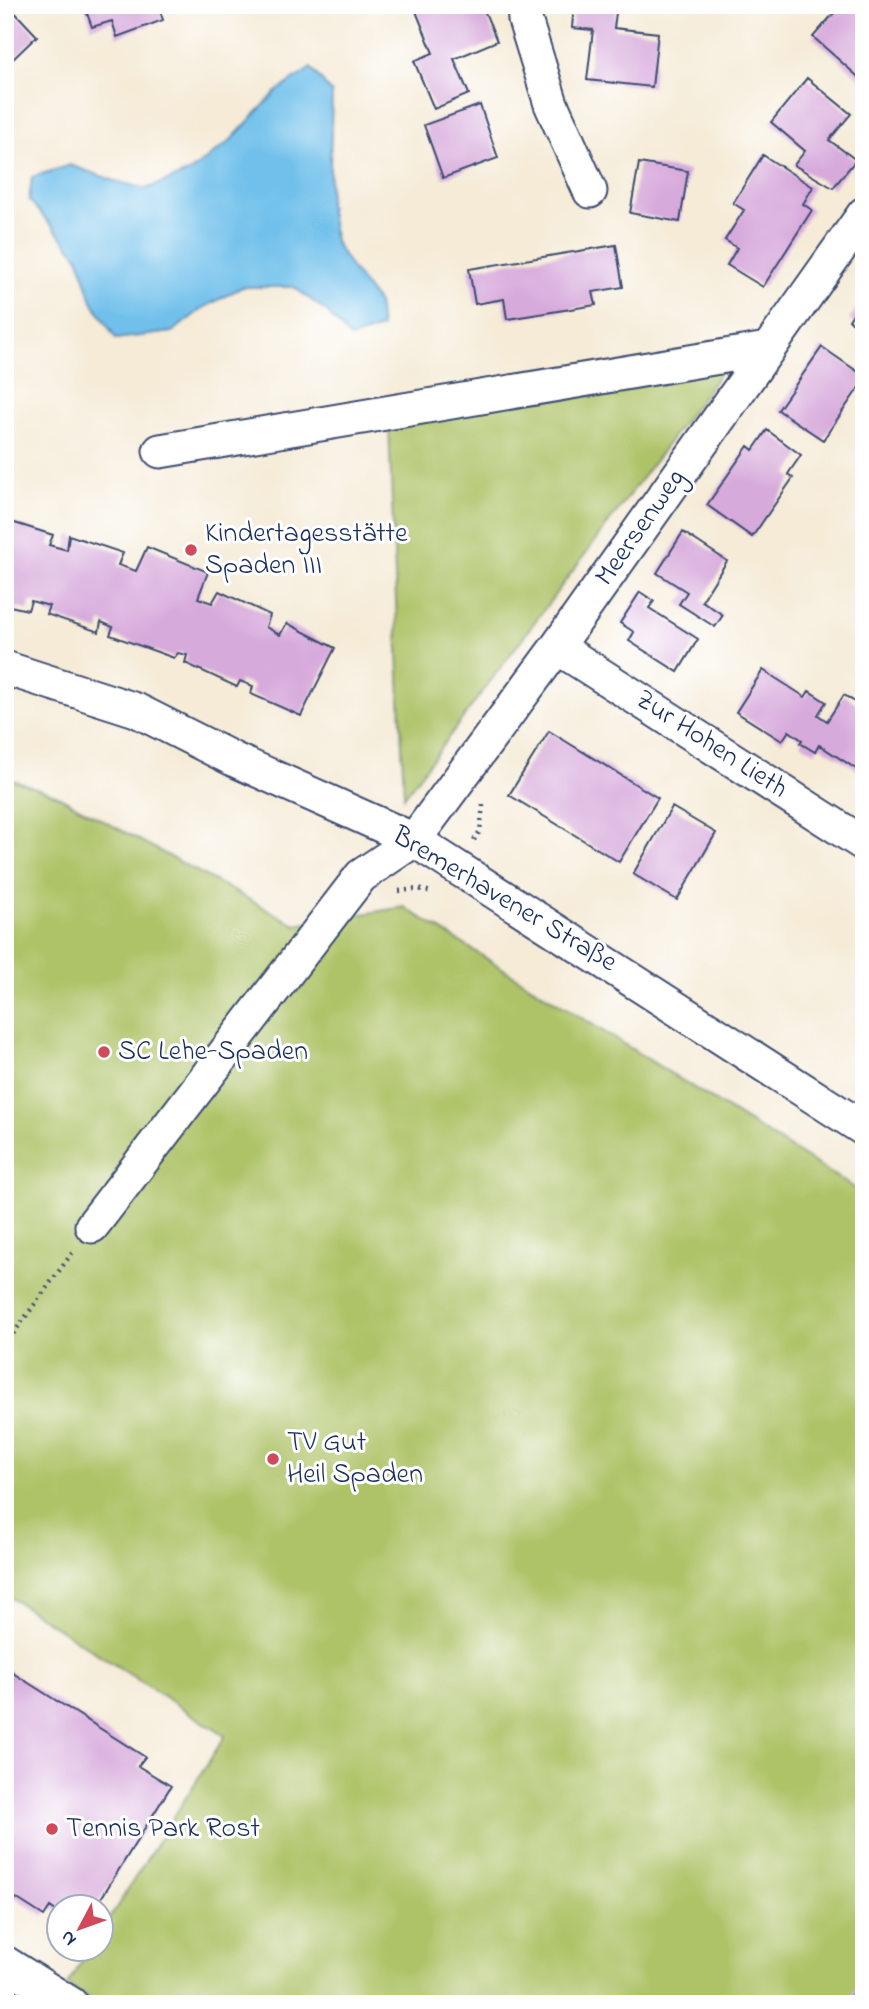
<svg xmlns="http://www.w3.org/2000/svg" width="869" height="2009" font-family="'Indie Flower',sans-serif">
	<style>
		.green { fill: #aec367; stroke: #647962; stroke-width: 2 }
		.water { fill: #70c0eb; stroke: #4678a4; stroke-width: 2 }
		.building { fill: #d7aadc }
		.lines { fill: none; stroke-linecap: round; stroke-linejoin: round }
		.minor-casing { stroke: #3c4b70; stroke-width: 37 }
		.path { stroke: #3c4b70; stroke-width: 4.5; stroke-dasharray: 2 5; stroke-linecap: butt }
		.minor { stroke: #fff; stroke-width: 33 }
		.poi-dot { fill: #d1495b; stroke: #fff; stroke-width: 2.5 }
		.labels { text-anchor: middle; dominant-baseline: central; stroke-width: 6; stroke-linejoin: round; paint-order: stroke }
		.street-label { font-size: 28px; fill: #1b2f5e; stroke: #fff }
		.poi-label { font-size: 28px; fill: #1b2f5e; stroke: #fff; text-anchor: start }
	</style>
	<rect width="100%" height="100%" fill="#fff"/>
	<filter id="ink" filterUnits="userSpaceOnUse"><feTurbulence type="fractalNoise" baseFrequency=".0143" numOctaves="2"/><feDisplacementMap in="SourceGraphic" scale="14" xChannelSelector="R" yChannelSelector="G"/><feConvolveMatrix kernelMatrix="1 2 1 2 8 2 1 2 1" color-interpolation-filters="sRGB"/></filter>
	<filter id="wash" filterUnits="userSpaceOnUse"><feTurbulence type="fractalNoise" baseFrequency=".00686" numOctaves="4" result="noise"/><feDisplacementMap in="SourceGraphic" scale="28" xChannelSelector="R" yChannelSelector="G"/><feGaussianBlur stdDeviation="1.57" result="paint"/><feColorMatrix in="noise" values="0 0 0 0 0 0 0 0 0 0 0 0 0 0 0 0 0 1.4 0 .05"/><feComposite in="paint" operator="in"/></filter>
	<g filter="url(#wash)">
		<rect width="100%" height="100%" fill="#f5ebd7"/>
		<path class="green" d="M733 356 404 797 389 429Z
			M5 777 56 795 296 925 404 907 864 1194V2004H95L67 1985 89 1950H102V1930L225 1736 5 1594Z"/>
		<path class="water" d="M311 68 332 93 329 205 335 242 352 269 378 303 381 328 350 338 327 312 294 287H242L203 308 172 332 116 339 92 301 78 256 29 200 32 177 70 165 115 181 146 189 188 173 230 141 276 92Z"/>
		<g id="blocks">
			<path class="building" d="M5 5H8L37 36 5 67Z
				M84 5H158L163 20 117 37 112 21 92 27Z
				M425 5H482L497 41 454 59 469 94 434 109 414 61 433 53 415 9Z
				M574 5H617L614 28 658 33 652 87 587 80 593 30 572 28Z
				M841 5H864V82L813 37Z
				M807 78 851 114 829 140 856 160 833 188 794 165 805 151 771 122Z
				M480 105 498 158 443 178 424 125Z
				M763 155 813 187 803 204 812 210 763 287 727 265 737 248 725 240 744 210 733 203Z
				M639 163 688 171 680 222 630 213Z
				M616 245 623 287 593 292 596 305 507 319 504 299 475 304 469 269Z
				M864 297V330L849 320Z
				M822 347 864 376V380L823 440 778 410Z
				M767 430 801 455 788 474 793 478 752 537 707 505 748 446 753 450Z
				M5 520 53 535 49 545 67 550 69 535 123 553 118 565 136 571 147 547 208 572 198 598 212 603 219 591 270 615 266 627 280 635 287 623 335 648 301 716 251 694 253 686 240 681 237 687 185 663 187 655 178 653 174 658 110 635 113 627 101 622 99 632 46 614 49 606 31 601 28 610 5 605Z
				M683 532 727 561 702 601 723 615 715 627 679 604 687 592 657 573Z
				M640 592 654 601 649 608 698 639 678 672 629 641 634 632 620 623Z
				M763 670 805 697 809 691 826 702 818 715 827 721 844 695 864 708V774L819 745 815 752 800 743 802 740 789 731 782 741 736 712Z
				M549 731 658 798 619 862 509 795Z
				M672 807 716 833 677 900 633 874Z
				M5 1668 145 1757 138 1766 171 1786 95 1908H60V1914L50 1907 44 1916 5 1891Z
				M864 1979V2004H845Z"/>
		</g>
	</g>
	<g filter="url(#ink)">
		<use href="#blocks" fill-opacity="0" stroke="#3c4b70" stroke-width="2"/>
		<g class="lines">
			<defs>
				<path id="minor" d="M524 5 525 20 551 104 590 191
					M160 451 767 349
					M557 647 864 844
					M5 668 136 710 235 760 414 840 864 1129
					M92 1226 361 876 414 840 557 647 864 214
					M5 1963 71 2004"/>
			</defs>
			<use href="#minor" class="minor-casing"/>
			<path class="path" d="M474 840 480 831 483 805
				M399 891 418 889 432 892
				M5 1345 75 1249"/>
			<use href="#minor" class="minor"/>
		</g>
	</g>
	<g class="poi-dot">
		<circle cx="191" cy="550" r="7"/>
		<circle cx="104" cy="1052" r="7"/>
		<circle cx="273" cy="1459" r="7"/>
		<circle cx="52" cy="1829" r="7"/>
	</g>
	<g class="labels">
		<g class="street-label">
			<text transform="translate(641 528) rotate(-55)">Meersenweg</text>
			<text transform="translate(711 745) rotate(33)">Zur Hohen Lieth</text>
			<text transform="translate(504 900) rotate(31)">Bremerhavener Straße</text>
		</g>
		<g class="poi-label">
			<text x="205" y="534">Kindertagesstätte<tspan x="205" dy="32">Spaden III</tspan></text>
			<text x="118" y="1052">SC Lehe-Spaden</text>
			<text x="287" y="1443">TV Gut<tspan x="287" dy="32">Heil Spaden</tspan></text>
			<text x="66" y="1829">Tennis Park Rost</text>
		</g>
	</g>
	<rect width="869" height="2009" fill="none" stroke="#fff" stroke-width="28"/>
	<g transform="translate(80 1928) rotate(229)"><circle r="33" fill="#ffffff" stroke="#a4acbf" stroke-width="2"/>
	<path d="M0-5L12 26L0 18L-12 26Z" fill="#d1495b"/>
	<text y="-10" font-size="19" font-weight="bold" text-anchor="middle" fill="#1b2f5e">N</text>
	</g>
</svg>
